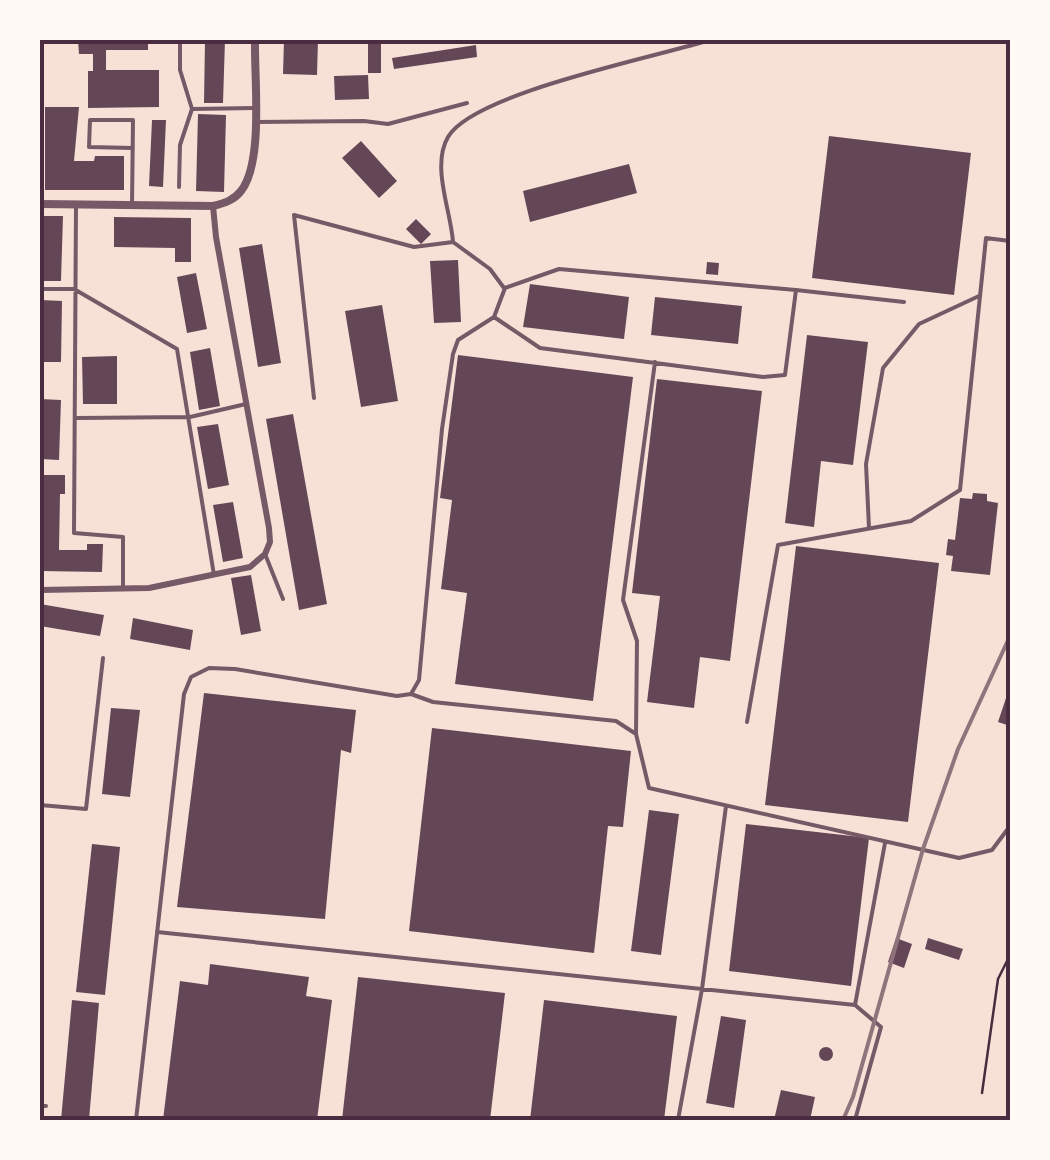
<svg xmlns="http://www.w3.org/2000/svg" width="1050" height="1160" font-family="'PT Serif',serif">
	<style>
		.building { fill: #644757 }
		.lines { fill: none; stroke-linecap: round; stroke-linejoin: round }
		.path { stroke: #4a2c40; stroke-width: 2.5 }
		.service { stroke: #755966; stroke-width: 4 }
		.minor { stroke: #755966; stroke-width: 6 }
		.tertiary { stroke: #755966; stroke-width: 8 }
		.rail { stroke: #8f747c; stroke-width: 4 }
		.neatline { fill: none; stroke: #4a2c40; stroke-width: 4 }
	</style>
	<rect width="100%" height="100%" fill="#f7e1d7"/>
	<path class="building" d="M78 40H148V50H106V70H159V107L88 108V71H93V54H79Z
		M205 40H225L223 103H204Z
		M284 40H318L317 75 283 74Z
		M368 40H381V73H368Z
		M476 45 477 57 394 69 392 58Z
		M368 75 369 99 335 100 334 76Z
		M45 107H79L74 161H94L95 156H124V190H45Z
		M198 114 226 115 224 192 196 191Z
		M152 120H166L163 187 149 186Z
		M829 136 971 153 954 295 812 278Z
		M361 141 397 181 379 198 342 158Z
		M629 164 637 193 530 222 523 191Z
		M40 216H63L61 281H40Z
		M114 217 191 218V262H175V248L114 247Z
		M416 219 431 234 421 244 406 229Z
		M262 244 281 363 258 367 239 248Z
		M458 260 461 322 434 323 430 261Z
		M707 262 719 263 718 275 706 274Z
		M196 273 207 329 187 333 177 277Z
		M530 284 629 297 624 339 523 327Z
		M655 297 742 306 738 344 651 335Z
		M41 300 62 301 61 362H40Z
		M382 305 398 401 361 407 345 311Z
		M807 335 868 342 853 465 821 461 814 527 785 523Z
		M210 348 220 406 199 410 190 352Z
		M458 355 633 377 593 701 455 684 467 593 441 589 452 500 440 498Z
		M117 356V404H83L82 357Z
		M657 379 762 391 730 661 700 657 694 708 647 702 660 596 632 593Z
		M40 399 61 400 59 460 40 459Z
		M293 414 327 604 299 610 266 419Z
		M218 424 229 485 208 489 197 427Z
		M40 475H65V494H60L59 550H87V544H103L102 572 40 571Z
		M973 493 987 494V501L998 503 990 575 951 571 953 556 946 555 948 539 955 540 960 498 972 499Z
		M233 502 243 558 223 562 213 505Z
		M796 546 939 563 908 822 765 805Z
		M251 575 261 631 241 635 231 578Z
		M40 604 104 615 100 636 40 626Z
		M133 618 193 630 190 650 130 639Z
		M1009 689H1010V726L998 722Z
		M204 693 356 710 351 753 341 750 325 919 177 907Z
		M111 708 140 710 130 797 102 794Z
		M432 728 631 751 623 827 608 826 594 953 409 931Z
		M649 810 679 814 661 955 631 951Z
		M746 824 869 838 851 986 729 971Z
		M92 844 120 847 105 995 76 992Z
		M896 938 912 944 904 968 888 962Z
		M928 938 963 949 959 960 925 949Z
		M210 964 309 977 306 996 332 1000 317 1120H163L180 981 208 985Z
		M358 977 505 993 490 1120H342Z
		M72 1000 99 1003 89 1120H61Z
		M544 1000 677 1016 664 1120H530Z
		M721 1016 746 1020 734 1108 706 1103Z
		M819 1054a7 7 0 1 1 14 0a7 7 0 1 1-14 0Z
		M781 1090 815 1097 810 1120H774Z"/>
	<g class="lines">
		<path class="path" d="M982 1093 998 979 1010 955"/>
		<path class="service" d="M555 40H596
			M192 109 254 108
			M255 122 364 121 388 124 467 103
			M179 187 180 145 192 109 180 70V40
			M132 205 133 120H90L89 147 133 148
			M76 206 74 533 123 537V586
			M559 269 796 290 785 375 763 377 540 348 494 317 505 288Z
			M504 288 490 269 453 242C451 211 431 166 448 137 473 93 656 57 710 40
			M40 289H74L177 349 214 575
			M796 290 904 302
			M314 398 294 215 414 247 453 242
			M77 418 190 417 246 404
			M869 528 866 464 883 368 919 324 979 296
			M265 554 283 599
			M411 694 433 702 616 721 636 734 649 788 959 858 992 850 1010 826
			M747 722 778 545 911 521 960 490 986 238 1010 241
			M636 733 637 641 623 600 655 362
			M40 805 86 809 103 658
			M157 932 855 1005
			M40 1106H46
			M136 1120 184 694 191 677 209 668 235 669 397 696 411 694 419 680 442 429 453 354 458 340 494 317
			M678 1120 702 989 726 806
			M855 1120 881 1027 855 1005 885 843"/>
		<path class="minor" d="M40 590 149 588 250 567 265 554 270 542 269 528 216 237 213 206"/>
		<path class="tertiary" d="M40 204 213 206C225 203 234 200 241 191 264 162 254 77 255 40"/>
		<path class="rail" d="M843 1120 853 1097 923 849 958 749 1010 636"/>
	</g>
	<rect width="1050" height="1160" fill="none" stroke="#fffaf5" stroke-width="85"/>
	<rect x="42" y="42" width="966" height="1076" class="neatline"/>
</svg>
